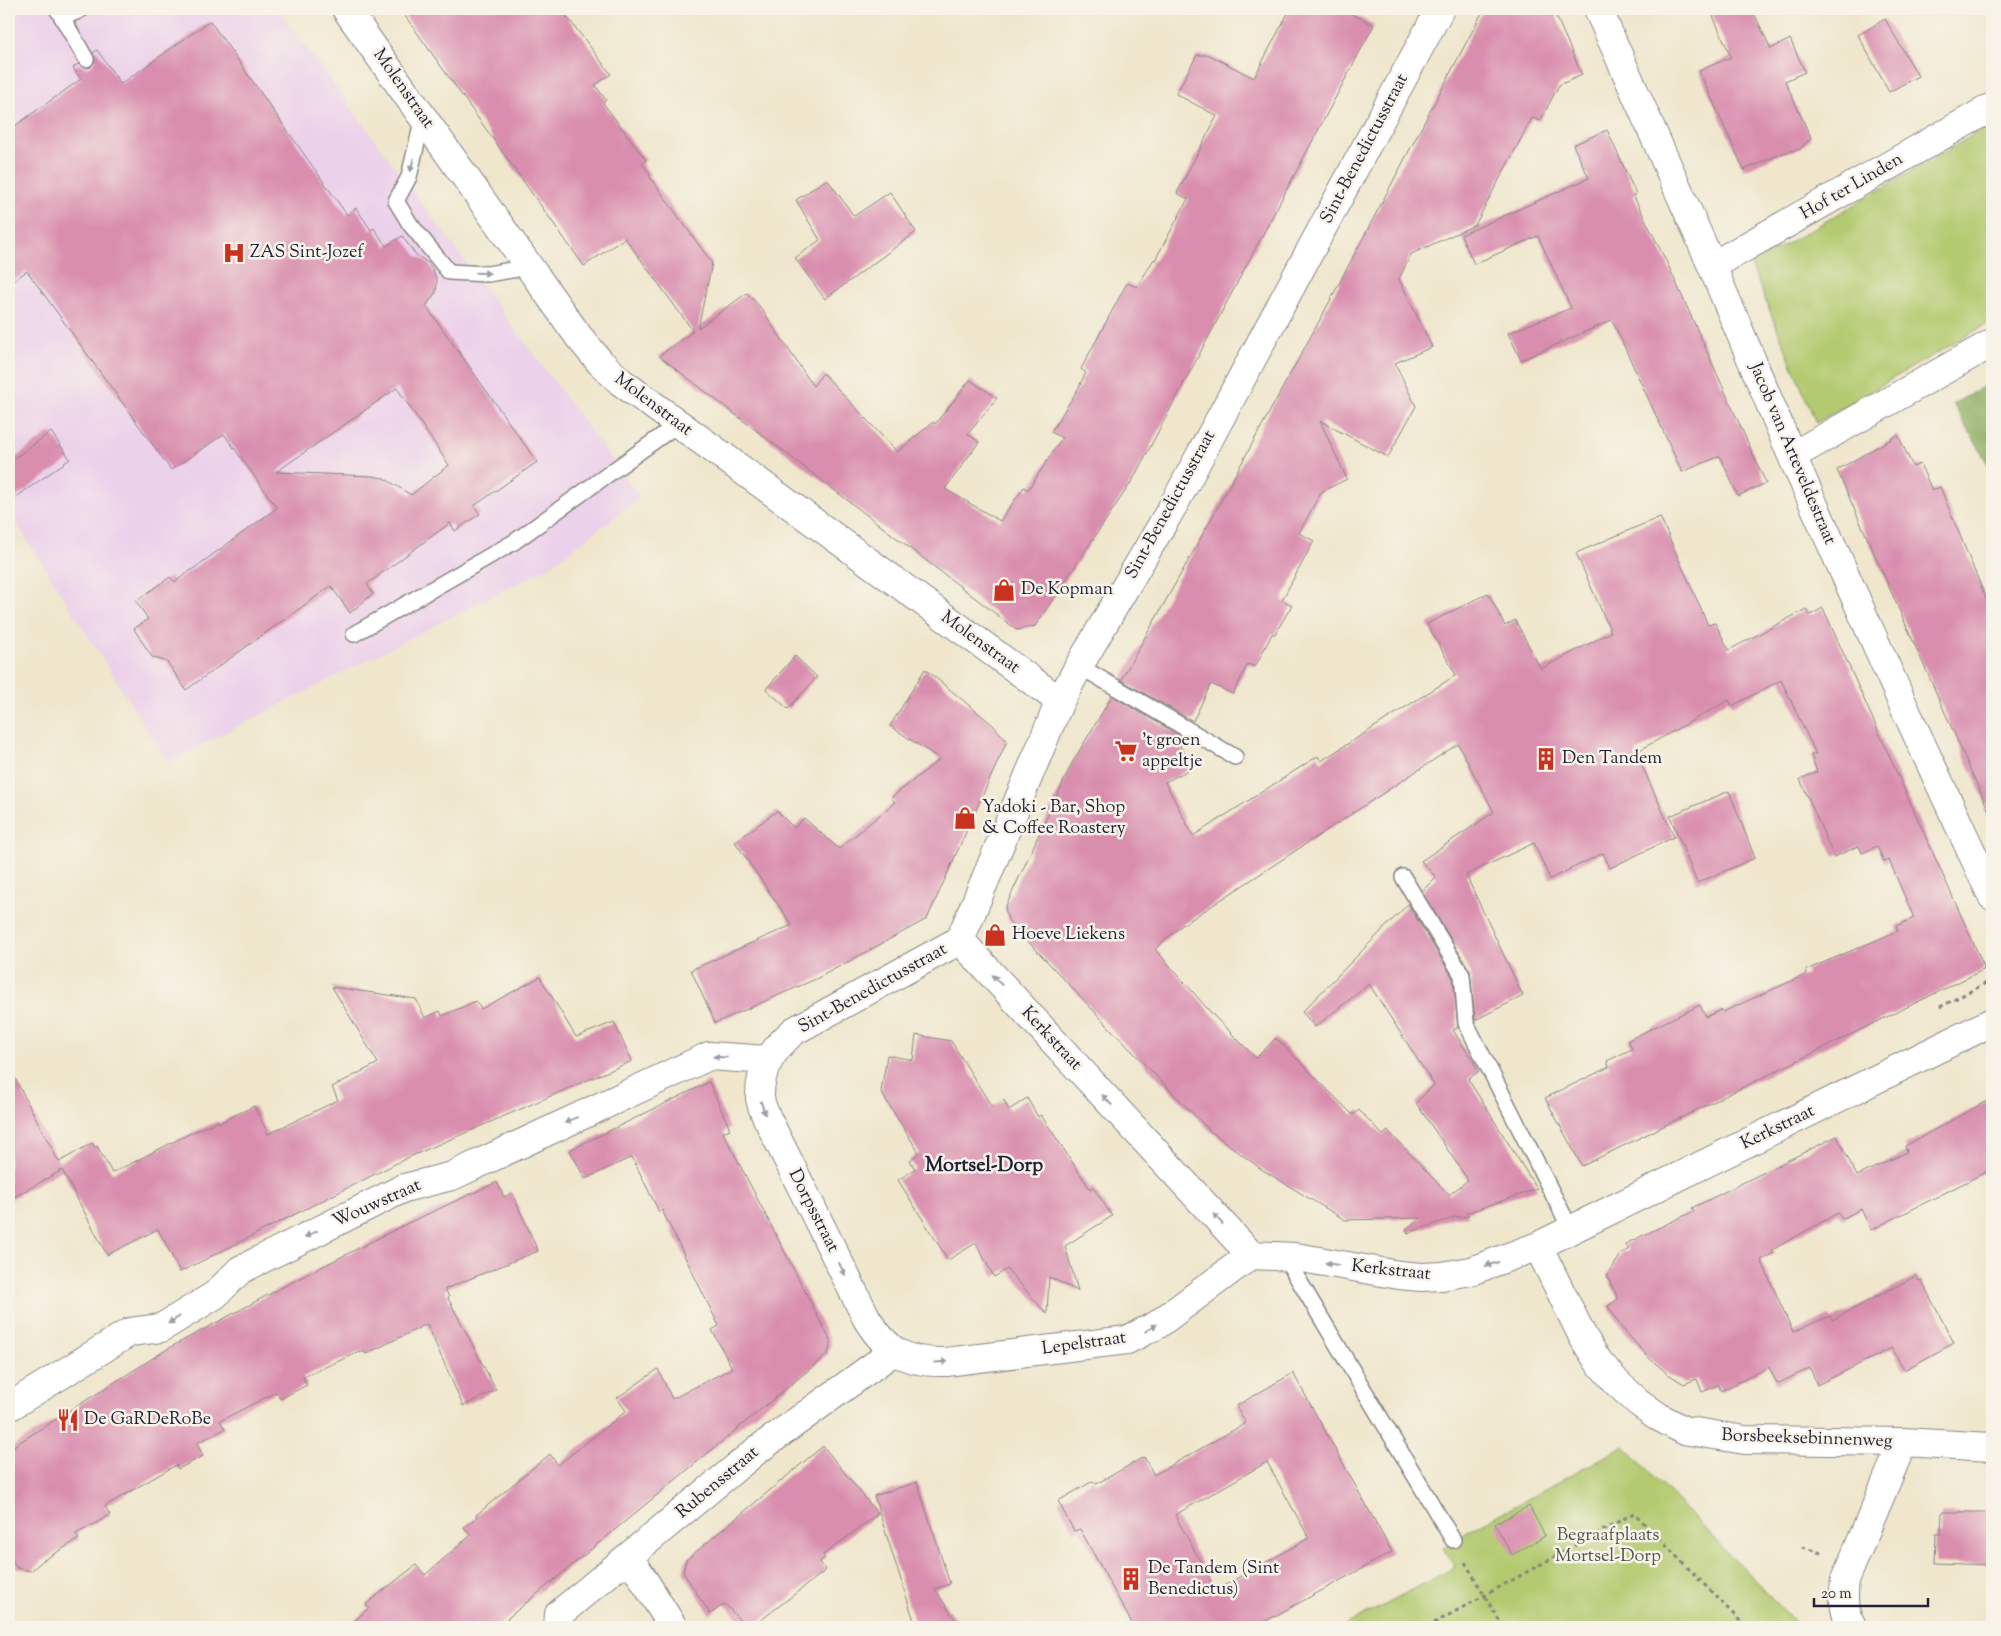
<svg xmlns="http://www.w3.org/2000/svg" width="2001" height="1636" font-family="'Sorts Mill Goudy',serif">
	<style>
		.built { fill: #ecd1ea }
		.green { fill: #b3ca6f; stroke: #6a7655 }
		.forest { fill: #8eae62; stroke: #58684e }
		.building { fill: #d98eae; fill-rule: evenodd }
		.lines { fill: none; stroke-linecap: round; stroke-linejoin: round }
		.lane-casing { stroke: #888484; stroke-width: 18 }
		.street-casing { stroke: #888484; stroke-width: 30 }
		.path { stroke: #888484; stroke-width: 3; stroke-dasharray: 4 4; stroke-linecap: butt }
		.lane { stroke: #fff; stroke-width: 15 }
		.street { stroke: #fff; stroke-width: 28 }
		.oneway { fill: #9c9ca7 }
		.labels { text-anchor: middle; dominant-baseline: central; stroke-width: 5; stroke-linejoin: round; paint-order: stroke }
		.street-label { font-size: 18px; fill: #22223b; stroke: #f7f3e8 }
		.poi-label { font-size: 18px; fill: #22223b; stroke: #f7f3e8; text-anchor: start }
		.park-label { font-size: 18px; fill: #4e544b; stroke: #f7f3e8 }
		.quarter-label { font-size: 20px; font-weight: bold; fill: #22223b; stroke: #f7f3e8 }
	</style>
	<rect width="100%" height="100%" fill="#f7f3e8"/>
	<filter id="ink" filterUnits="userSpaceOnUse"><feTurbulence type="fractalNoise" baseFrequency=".02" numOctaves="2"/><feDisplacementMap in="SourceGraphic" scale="10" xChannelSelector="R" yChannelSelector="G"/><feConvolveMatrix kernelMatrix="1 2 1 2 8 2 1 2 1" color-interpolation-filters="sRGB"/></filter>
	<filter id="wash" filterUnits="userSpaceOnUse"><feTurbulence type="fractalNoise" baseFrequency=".0096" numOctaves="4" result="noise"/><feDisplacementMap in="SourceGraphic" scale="20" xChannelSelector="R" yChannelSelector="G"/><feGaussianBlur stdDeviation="1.12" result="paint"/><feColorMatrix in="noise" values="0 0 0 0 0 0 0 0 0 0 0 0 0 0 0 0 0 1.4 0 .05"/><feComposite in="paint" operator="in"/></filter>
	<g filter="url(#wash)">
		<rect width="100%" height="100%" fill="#efe6cc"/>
		<path class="built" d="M9 9H278L640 498 549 567 168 762 9 512Z"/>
		<path class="green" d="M1992 124V321L1816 423 1751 265Z
			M1624 1446 1800 1627H1343L1455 1567 1443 1548 1453 1540Z"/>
		<path class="forest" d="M1992 382V471L1953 404Z"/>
		<g id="blocks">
			<path class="building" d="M400 9H561L611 74 595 85 606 100 603 103 646 160 642 163 650 174 649 176 712 263 698 328 747 293 761 308 813 386 823 373 897 452 933 422 935 424 970 380 997 398 968 434 979 442 945 489 1000 521 1024 487 1028 490 1062 438 1051 432 1081 384H1080L1086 373 1081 369 1127 283 1137 287 1154 259 1155 260 1188 199 1177 193 1217 116 1176 94 1197 55H1209L1254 78 1290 9H1342L1374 25 1132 481 1035 626 1017 630 659 356 693 331 625 238 584 266Z
				M1484 9H1553L1582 75 1559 85 1540 121 1532 118 1475 225 1411 254 1399 279 1432 347 1395 363 1416 406 1388 457 1320 421 1347 479 1321 492 1299 533 1314 541 1282 600 1292 605 1275 634H1272L1255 667 1248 664 1233 694 1211 684 1193 721 1121 680 1192 554 1323 314Z
				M1710 9H1752L1771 49 1790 39 1805 72 1785 81 1811 138 1800 149 1783 153 1744 170 1699 71 1731 57Z
				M1885 19 1918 76 1889 92 1858 35Z
				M210 21 347 215 356 208 371 230 374 228 386 246 402 236 416 255 427 262 432 268 437 280 436 292 426 306 537 462 474 506 480 514 455 531 450 523 367 584 373 594 350 613 331 586 186 690 167 662 152 657 134 629 148 619 136 601 170 577 175 582 277 508 224 434 171 470 27 271 9 284V130L81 79 73 68 78 64 86 68 91 67 95 60 93 53 97 50 121 84ZM397 388 449 465 411 495 384 478 372 476 276 472Z
				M1607 130 1636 194 1633 195 1669 267 1766 483 1738 496 1720 456 1682 472 1612 320 1521 360 1508 333 1571 308 1538 236 1474 264 1461 235 1589 178 1573 145Z
				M827 179 854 216 890 192 916 232 825 299 795 258 820 240 796 200Z
				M51 432 70 459 9 502V462Z
				M1898 435 1913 467 1920 464 1932 490 1940 487 1992 613 1991 816 1837 470Z
				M1660 517 1708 625 1715 623 1729 650 1806 609 1810 615 1823 608 1985 969 1582 1166 1545 1098 1609 1067 1607 1061 1632 1049 1628 1040 1700 1005 1706 1017 1721 1010 1723 1012 1807 974 1806 970 1898 931 1896 926 1914 918 1889 860 1884 862 1877 846 1862 853 1859 846 1834 857 1800 779 1817 772 1811 755 1816 754 1781 680 1732 706 1729 700 1636 752 1674 837 1610 868 1603 853 1550 879 1534 843 1466 875 1523 996 1475 1020 1470 971 1422 891 1436 877 1421 861 1494 812 1458 744 1181 926 1155 949 1214 1016 1256 1058 1276 1038 1353 1115 1359 1110 1383 1135 1388 1131 1449 1195 1468 1180 1416 1103 1434 1085 1369 984 1315 1027 1302 1012 1408 904 1453 978 1458 1028 1453 1030 1479 1071 1468 1079 1537 1189 1466 1213 1469 1216 1455 1217 1408 1233 1406 1229 1421 1218 1345 1220 1261 1169 1209 1130 1125 1044 1008 920 1005 908 1071 765 1112 696 1184 738 1180 746 1193 768 1165 782 1193 836 1318 756 1321 761 1456 675 1427 624 1488 593 1505 626 1515 620 1541 669 1611 632 1576 553Z
				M795 656 817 677 788 709 766 689Z
				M925 669 993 725 1007 741 927 919 818 978 715 1023 691 970 792 925 735 842 777 811 794 828 804 818 839 849 895 802 891 798 940 759 890 726Z
				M1729 791 1755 858 1697 883 1670 816Z
				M540 977 576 1037 614 1022 632 1061 407 1158 180 1272 158 1229 107 1255 62 1170 9 1200V1067L59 1162 92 1143 95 1147 97 1146 112 1173 189 1134 218 1121 219 1123 254 1106 268 1134 338 1100 332 1087 378 1063 332 987 416 999 425 1018 440 1011 442 1016 476 1001 481 1009Z
				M916 1035 951 1041 992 1107 1004 1100 1009 1110 1027 1098 1038 1117 1041 1115 1090 1189 1093 1187 1112 1216 1065 1246 1078 1291 1049 1277 1047 1314 1007 1269 994 1277 976 1243 948 1260 898 1180 915 1169 910 1160 919 1153 881 1092 887 1055 913 1060Z
				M709 1082 730 1129 723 1132 831 1342 828 1354 497 1627H347L369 1608 366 1604 416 1565 425 1575 471 1535 464 1527 477 1517 476 1515 550 1454 558 1465 626 1411 617 1398 658 1369 672 1399 732 1368 712 1330 719 1326 662 1210 659 1212 632 1157 585 1179 570 1150Z
				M1992 1098V1169L1871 1230 1861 1209 1842 1219 1838 1213 1772 1250 1774 1253 1761 1260 1793 1332 1830 1316 1832 1320 1916 1276 1919 1281 1921 1280 1954 1343 1904 1370 1892 1348 1817 1385 1810 1368 1777 1384 1769 1367 1721 1391 1718 1385 1702 1392 1697 1379 1684 1384 1668 1374 1649 1358 1621 1327 1608 1306 1618 1299 1607 1276 1622 1253 1629 1249 1625 1244 1694 1211 1692 1208 1837 1136 1857 1176 1907 1152 1905 1146Z
				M497 1182 504 1197 512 1193 538 1251 445 1289 449 1297 448 1298 496 1390 463 1406 427 1324 366 1354 364 1351 360 1353 359 1352 303 1377 307 1385 280 1399 276 1392 220 1421 225 1429 197 1443 203 1456 178 1469 176 1465 105 1506 110 1515 76 1534 79 1539 42 1561 31 1571 17 1568 9 1555V1449L169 1348 294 1281 408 1223Z
				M1293 1373 1392 1552 1255 1627H1134L1080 1529 1074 1531 1058 1501 1093 1481 1096 1484 1144 1457 1154 1475 1246 1423 1236 1406ZM1267 1462 1309 1538 1216 1590 1175 1515Z
				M823 1446 878 1514 823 1555 825 1558 820 1562 826 1570 752 1627H746L725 1604 710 1614 683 1572 686 1560Z
				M917 1482 950 1584 935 1589 960 1627H916L874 1496Z
				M1529 1506 1545 1536 1512 1555 1495 1524Z
				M1942 1512H1992V1565L1935 1563 1936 1534H1941Z"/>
		</g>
	</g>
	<g filter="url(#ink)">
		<use href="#blocks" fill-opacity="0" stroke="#888484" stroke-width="1"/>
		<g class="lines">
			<defs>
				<path id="lane" d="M57 9 59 12 74 13 82 9
					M59 12 86 59
					M423 117 409 177 396 201 410 224 449 272 488 274 529 267
					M354 634 514 542 678 424
					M1079 666 1235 757
					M1403 877 1462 975 1466 1023 1571 1230
					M1285 1257 1453 1540"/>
				<path id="street" d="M346 9 579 337 600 362 621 382 1060 701
					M1598 9 1712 266 1792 456 1906 711 1992 896
					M1712 266 1992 107
					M1792 456 1992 343
					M960 940 1251 1255 1296 1257 1399 1275 1421 1277 1442 1276 1471 1271 1538 1246 1992 1022
					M1538 1246 1583 1337 1598 1361 1617 1383 1638 1402 1659 1417 1683 1430 1745 1440 1903 1442 1992 1447
					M1251 1255 1157 1325 1127 1340 946 1362C906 1363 888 1353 867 1319L768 1120C765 1114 761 1105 760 1098 759 1069 773 1049 794 1031L960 940 1060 701 1079 666 1173 506 1440 9
					M9 1407 130 1332 161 1328 215 1295 240 1270 404 1188 452 1176 709 1056 768 1060
					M629 1556 673 1627
					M558 1627 559 1614 756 1451 894 1351
					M1852 1627C1843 1612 1843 1597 1845 1580L1903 1442"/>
			</defs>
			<use href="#lane" class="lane-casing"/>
			<use href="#street" class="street-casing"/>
			<path class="path" d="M1940 1007 1992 980
				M1802 1547 1821 1553
				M1465 1562 1503 1627
				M1427 1627 1634 1513 1746 1627"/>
			<use href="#lane" class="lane"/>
			<use href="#street" class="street"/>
		</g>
		<defs><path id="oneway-solid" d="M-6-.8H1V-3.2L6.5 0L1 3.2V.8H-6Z" transform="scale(1.25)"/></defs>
		<g class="oneway">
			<use href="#oneway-solid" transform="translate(412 165) rotate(103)"/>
			<use href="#oneway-solid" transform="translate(483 273) rotate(1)"/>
			<use href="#oneway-solid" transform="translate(997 980) rotate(-133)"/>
			<use href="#oneway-solid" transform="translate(720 1057) rotate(-176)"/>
			<use href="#oneway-solid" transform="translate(1107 1100) rotate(-133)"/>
			<use href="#oneway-solid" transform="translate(763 1108) rotate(71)"/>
			<use href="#oneway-solid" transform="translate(571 1120) rotate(155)"/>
			<use href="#oneway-solid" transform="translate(1218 1219) rotate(-133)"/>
			<use href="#oneway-solid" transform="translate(311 1234) rotate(153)"/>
			<use href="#oneway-solid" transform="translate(1332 1264) rotate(-170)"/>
			<use href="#oneway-solid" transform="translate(1492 1264) rotate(162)"/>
			<use href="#oneway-solid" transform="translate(842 1269) rotate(63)"/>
			<use href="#oneway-solid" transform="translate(174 1320) rotate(148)"/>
			<use href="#oneway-solid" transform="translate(1151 1328) rotate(-31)"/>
			<use href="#oneway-solid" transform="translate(941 1362) rotate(-3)"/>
		</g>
	</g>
	<defs>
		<symbol id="hospital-bare" viewBox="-9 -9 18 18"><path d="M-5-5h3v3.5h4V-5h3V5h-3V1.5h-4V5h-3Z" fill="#c8321e" stroke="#f7f3e8" stroke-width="2.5" paint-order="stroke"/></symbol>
		<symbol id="shop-bare" viewBox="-9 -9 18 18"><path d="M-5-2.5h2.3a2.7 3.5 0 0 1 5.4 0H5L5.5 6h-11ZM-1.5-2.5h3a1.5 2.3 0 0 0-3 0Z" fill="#c8321e" stroke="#f7f3e8" stroke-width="2.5" paint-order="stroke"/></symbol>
		<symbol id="supermarket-bare" viewBox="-9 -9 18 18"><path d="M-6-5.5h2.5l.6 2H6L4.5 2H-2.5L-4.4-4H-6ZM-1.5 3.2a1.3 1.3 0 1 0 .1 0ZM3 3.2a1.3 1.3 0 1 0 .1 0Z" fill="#c8321e" stroke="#f7f3e8" stroke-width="2.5" paint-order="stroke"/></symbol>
		<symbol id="building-bare" viewBox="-9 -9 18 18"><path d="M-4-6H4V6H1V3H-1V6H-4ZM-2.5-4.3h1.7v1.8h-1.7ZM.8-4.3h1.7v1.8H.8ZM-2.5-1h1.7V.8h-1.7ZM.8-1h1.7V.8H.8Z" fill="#c8321e" stroke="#f7f3e8" stroke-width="2.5" paint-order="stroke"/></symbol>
		<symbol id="restaurant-bare" viewBox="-9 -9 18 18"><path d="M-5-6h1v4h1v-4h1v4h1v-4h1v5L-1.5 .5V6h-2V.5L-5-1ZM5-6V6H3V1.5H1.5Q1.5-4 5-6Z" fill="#c8321e" stroke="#f7f3e8" stroke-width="2.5" paint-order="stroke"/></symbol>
	</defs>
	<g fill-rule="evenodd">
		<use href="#hospital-bare" x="218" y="237" width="32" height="32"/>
		<use href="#shop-bare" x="988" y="574" width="32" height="32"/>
		<use href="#supermarket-bare" x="1110" y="735" width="32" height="32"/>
		<use href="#building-bare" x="1530" y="743" width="32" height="32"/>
		<use href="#shop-bare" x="949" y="802" width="32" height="32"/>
		<use href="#shop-bare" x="979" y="919" width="32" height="32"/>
		<use href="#restaurant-bare" x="52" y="1404" width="32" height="32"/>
		<use href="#building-bare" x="1115" y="1563" width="32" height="32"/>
	</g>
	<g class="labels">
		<g class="street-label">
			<text transform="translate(403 89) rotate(55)">Molenstraat</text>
			<text transform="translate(1365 149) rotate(-62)">Sint-Benedictusstraat</text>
			<text transform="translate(1852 187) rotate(-30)">Hof ter Linden</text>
			<text transform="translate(653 405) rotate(37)">Molenstraat</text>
			<text transform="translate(1792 454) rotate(67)">Jacob van Arteveldestraat</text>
			<text transform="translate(1171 505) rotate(-61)">Sint-Benedictusstraat</text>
			<text transform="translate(980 643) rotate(36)">Molenstraat</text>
			<text transform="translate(873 989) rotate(-29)">Sint-Benedictusstraat</text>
			<text transform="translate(1051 1039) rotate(47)">Kerkstraat</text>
			<text transform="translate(1778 1128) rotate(-26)">Kerkstraat</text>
			<text transform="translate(377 1204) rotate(-24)">Wouwstraat</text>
			<text transform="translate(813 1211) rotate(63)">Dorpsstraat</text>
			<text transform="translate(1391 1271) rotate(6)">Kerkstraat</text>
			<text transform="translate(1084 1344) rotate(-8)">Lepelstraat</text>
			<text transform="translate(1807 1439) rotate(2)">Borsbeeksebinnenweg</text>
			<text transform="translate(718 1483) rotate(-40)">Rubensstraat</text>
		</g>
		<g class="poi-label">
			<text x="250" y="253">ZAS Sint-Jozef</text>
			<text x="1021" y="590">De Kopman</text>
			<text x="1142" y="741">'t groen<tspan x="1142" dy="21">appeltje</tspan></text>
			<text x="1562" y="759">Den Tandem</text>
			<text x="982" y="808">Yadoki - Bar, Shop<tspan x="982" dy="21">&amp; Coffee Roastery</tspan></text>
			<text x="1012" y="935">Hoeve Liekens</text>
			<text x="84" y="1420">De GaRDeRoBe</text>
			<text x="1148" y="1569">De Tandem (Sint<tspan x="1148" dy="21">Benedictus)</tspan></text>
		</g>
		<g class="park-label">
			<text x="1608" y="1536">Begraafplaats<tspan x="1608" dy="21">Mortsel-Dorp</tspan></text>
		</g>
		<g class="quarter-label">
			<text x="984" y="1166">Mortsel-Dorp</text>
		</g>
	</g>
	<rect width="2001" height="1636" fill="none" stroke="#f7f3e8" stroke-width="30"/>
	<path d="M1814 1598v8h114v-8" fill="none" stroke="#22223b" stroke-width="2.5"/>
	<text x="1821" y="1598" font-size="15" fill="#22223b" stroke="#f7f3e8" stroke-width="4" paint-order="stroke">20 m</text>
</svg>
